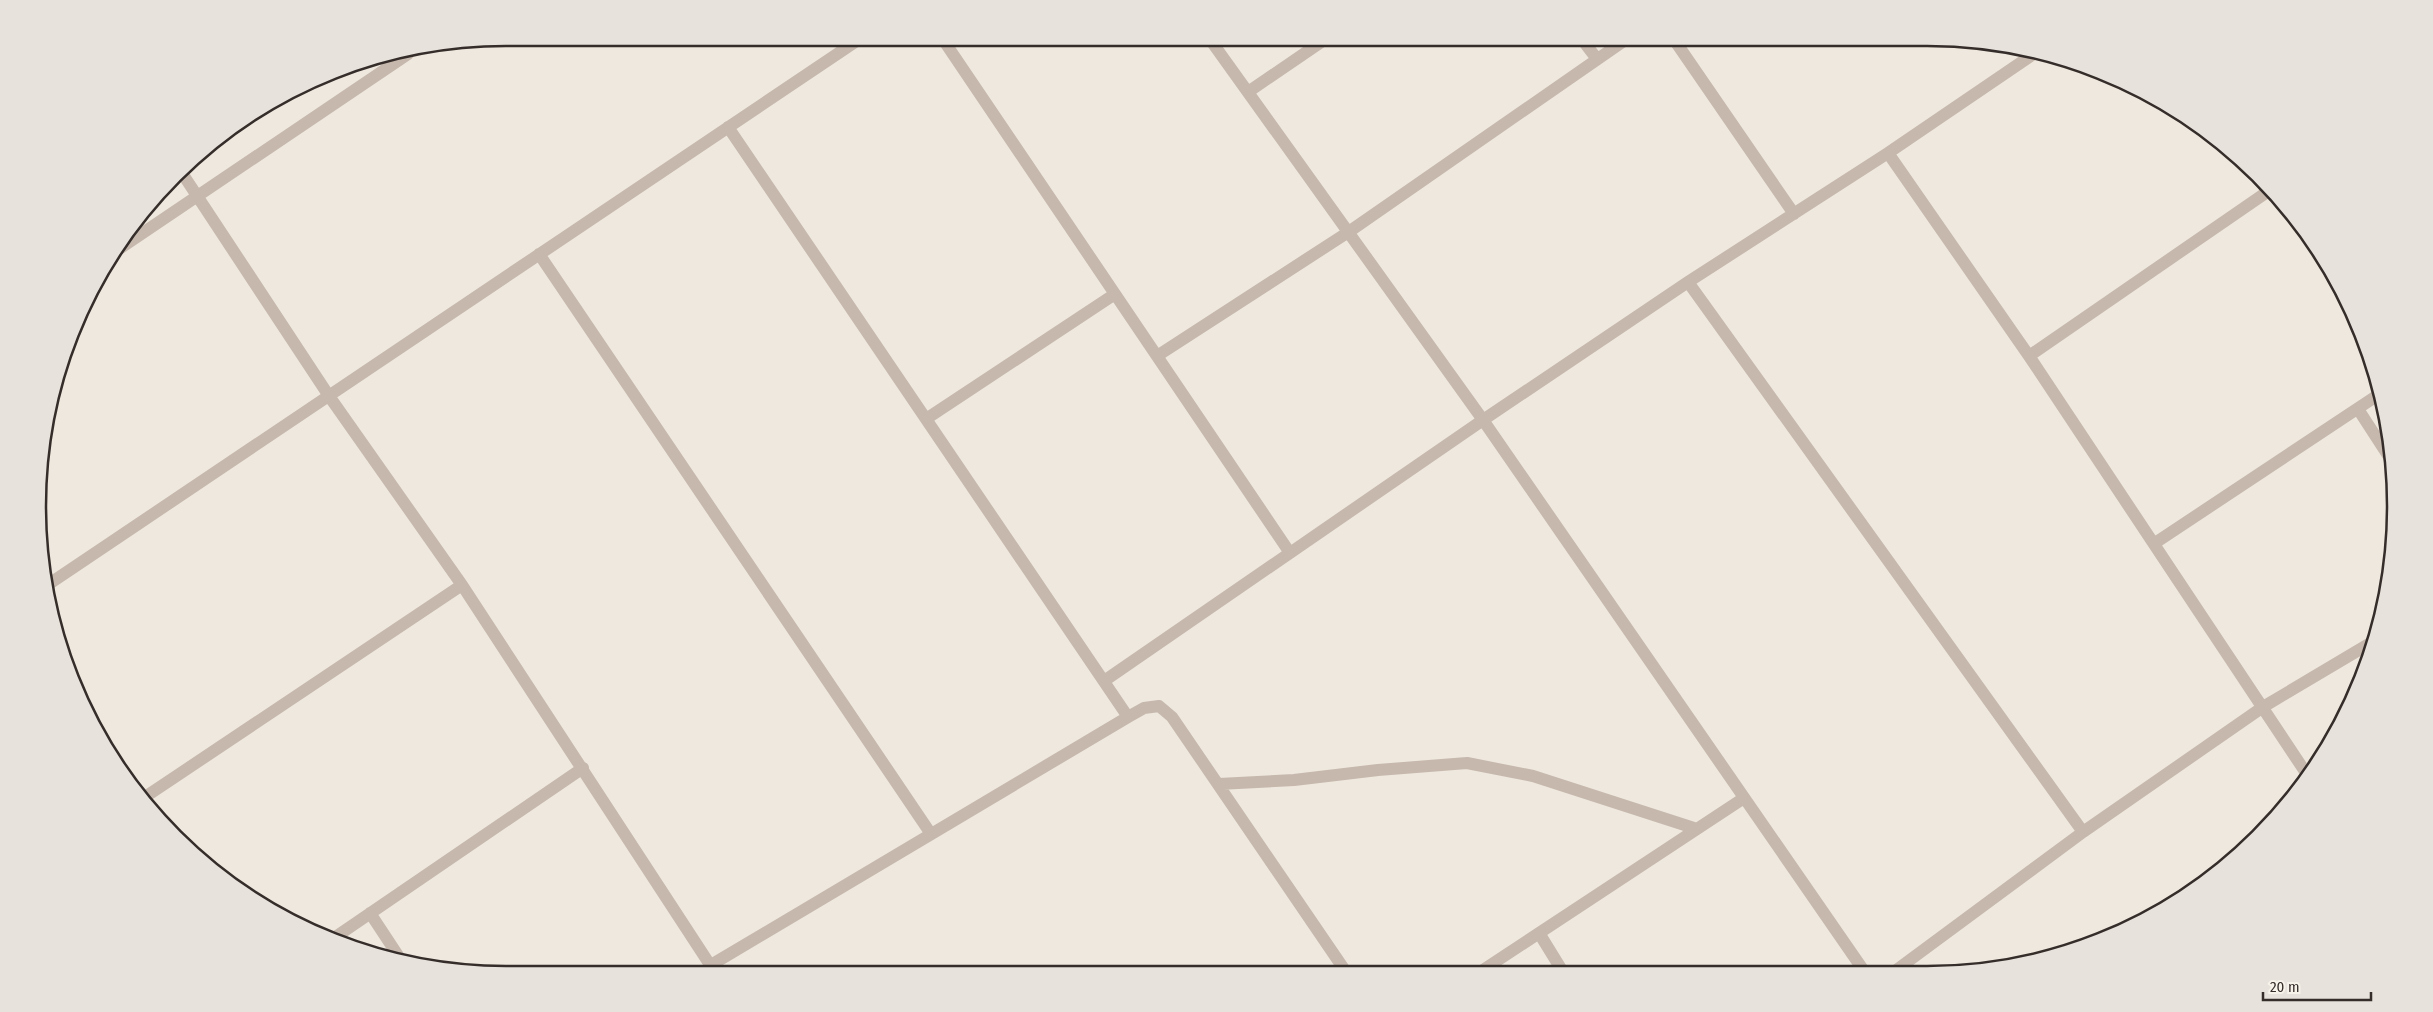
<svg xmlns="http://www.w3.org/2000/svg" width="2433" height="1012" font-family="'Fira Sans Condensed',sans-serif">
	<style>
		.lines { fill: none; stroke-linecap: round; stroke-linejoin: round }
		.street { stroke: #c6b8ac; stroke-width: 12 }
		.rim { fill: none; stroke: #352d2a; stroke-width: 2.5 }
	</style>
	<rect width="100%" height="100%" fill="#efe8de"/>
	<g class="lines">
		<path class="street" d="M942 38 1290 553
			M1209 38 1483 420 1864 971
			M1581 38 1597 59
			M1673 38 1794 214
			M1248 92 1327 38
			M728 127 1128 717
			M1888 153 2029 356 2308 776
			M182 173 329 396 462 585 716 974
			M119 249 408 54
			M539 254 931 834
			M1688 282 2083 832
			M1157 356 1350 231 1628 38
			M2029 356 2270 190
			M2358 409 2393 463
			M926 419 1115 294
			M2155 543 2381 393
			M46 586 861 38
			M1104 681 1483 420 1688 282 1888 153 2032 55
			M1219 784 1294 780 1378 770 1467 763 1533 776 1697 829
			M142 799 462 585
			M370 913 399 957
			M1539 933 1563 972
			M334 938 583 768
			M711 965 1128 717 1144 708 1159 706 1172 717 1346 972
			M1895 971 2083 832 2263 707 2374 641
			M1480 972 1744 798"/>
	</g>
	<path d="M0 0H2433V1012H0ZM506 46H1927A460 460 0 0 1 2387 506V506A460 460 0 0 1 1927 966H506A460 460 0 0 1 46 506V506A460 460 0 0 1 506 46Z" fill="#e7e2db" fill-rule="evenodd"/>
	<path class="rim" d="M506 46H1927A460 460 0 0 1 2387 506V506A460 460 0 0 1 1927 966H506A460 460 0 0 1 46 506V506A460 460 0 0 1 506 46Z"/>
	<path d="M2263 992v8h108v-8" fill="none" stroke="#352d2a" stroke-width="2.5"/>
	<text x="2270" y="992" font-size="15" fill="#352d2a" stroke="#f7f2ea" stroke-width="4" paint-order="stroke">20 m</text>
</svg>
